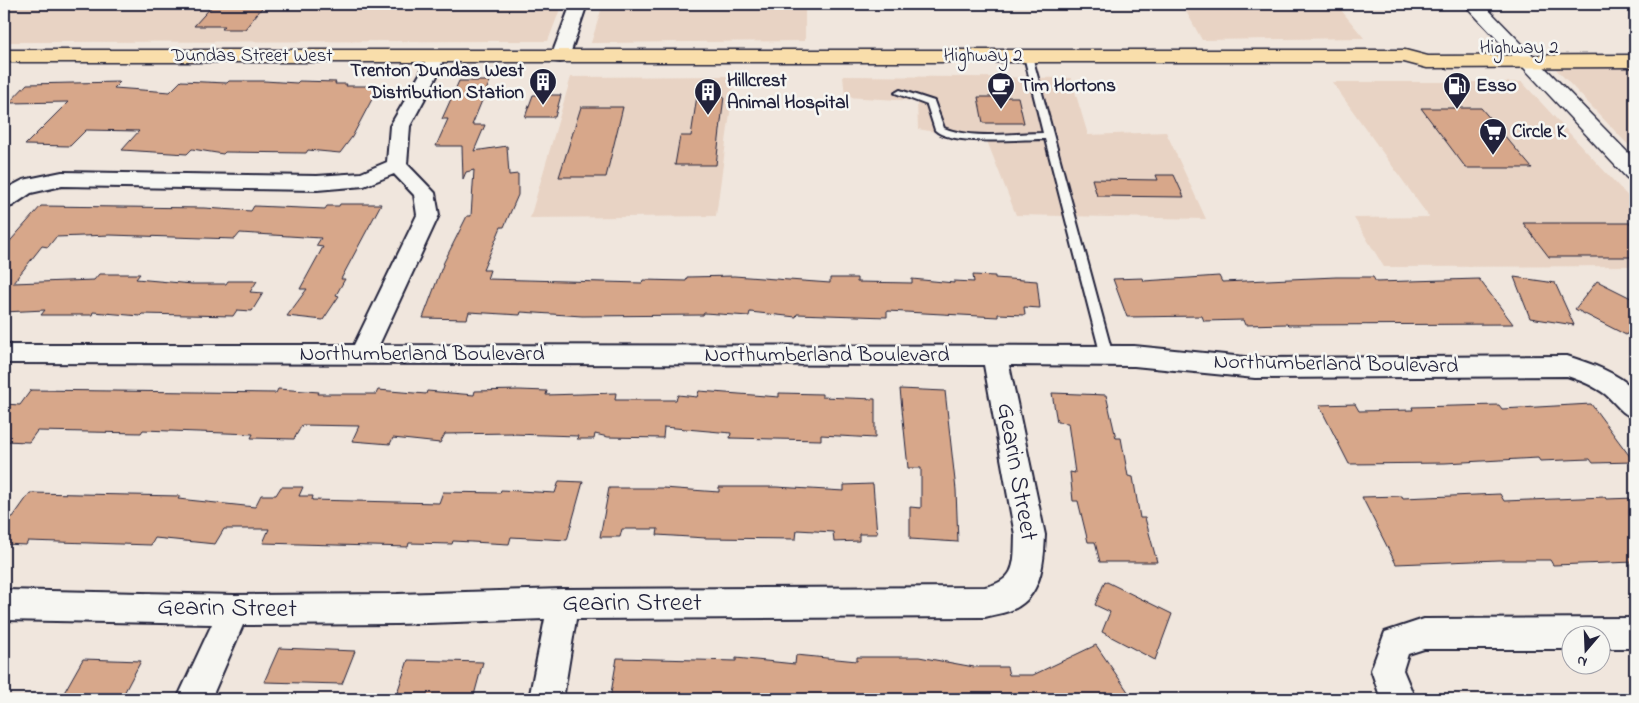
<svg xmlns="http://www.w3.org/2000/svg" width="1639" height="703" font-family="'Indie Flower',sans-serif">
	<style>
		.built { fill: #e8d3c4 }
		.building { fill: #d7a78a; stroke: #22223b }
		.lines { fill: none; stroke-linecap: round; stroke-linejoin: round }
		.lane-casing { stroke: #22223b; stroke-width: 4 }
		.street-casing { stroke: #22223b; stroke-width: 4 }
		.secondary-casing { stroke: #22223b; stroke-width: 3 }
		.primary-casing { stroke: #22223b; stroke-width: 3 }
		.lane { fill: #f6f6f2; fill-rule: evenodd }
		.street { fill: #f6f6f2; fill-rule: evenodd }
		.secondary { fill: #f6f6f2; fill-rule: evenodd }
		.primary { fill: #f9deab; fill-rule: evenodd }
		.labels { text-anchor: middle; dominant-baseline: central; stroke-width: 5; stroke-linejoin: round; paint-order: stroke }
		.far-street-label { font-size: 19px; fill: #22223b; stroke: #f6f6f2 }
		.far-poi-label { font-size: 19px; font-weight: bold; fill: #22223b; stroke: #f6f6f2; text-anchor: start }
		.street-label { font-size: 22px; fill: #22223b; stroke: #f6f6f2 }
		.near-street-label { font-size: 26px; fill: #22223b; stroke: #f6f6f2 }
	</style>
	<rect width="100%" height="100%" fill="#f0e6dd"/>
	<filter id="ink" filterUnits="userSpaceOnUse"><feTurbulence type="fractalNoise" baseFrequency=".02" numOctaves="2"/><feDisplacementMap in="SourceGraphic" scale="10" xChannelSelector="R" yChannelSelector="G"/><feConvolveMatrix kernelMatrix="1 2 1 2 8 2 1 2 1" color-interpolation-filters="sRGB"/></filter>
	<g filter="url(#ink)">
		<path class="built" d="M4 4H562L548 41 4 42Z
			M603 4H805V41L591 43Z
			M1182 4H1336L1364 38 1202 40Z
			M1553 66 1635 67V152Z
			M735 76 716 216 530 218 571 77Z
			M843 76 1071 78 1088 135 1166 132 1206 219 1016 215 987 141 918 129 917 101 845 97Z
			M1332 82H1522L1635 204V266L1384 267 1354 218 1429 217Z"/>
		<path class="building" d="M214 4H265L245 29H222L225 26H194Z
			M181 81 227 83 229 81H264L297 83 299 81 336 82 335 84H347L346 86H379L352 137 340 153 308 150 306 153 225 152 223 154 192 149 187 154 122 150 139 131 86 130 70 146 25 145 68 102 9 103 27 84 120 82 114 88 170 92Z
			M459 81H490L472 125H485L474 151 507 146 509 175 518 174V195L504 227H501L483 270H490L487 279 642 283 643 280 686 281 687 277 734 276 830 283V278H857V282L912 283V279L954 283V281L974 282 973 275 995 276V278L1037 281 1040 308 1024 307 1025 315 998 314V317L887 311V317L797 314 796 317 750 312 749 316 704 313 703 315 582 316 521 312 520 315 469 312 467 319 423 318 444 262 467 216H471L474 170 466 172 463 179 462 146H436L448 119H442Z
			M533 95H561L555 117H525Z
			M697 96H724L716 165H675L680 136H691Z
			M978 97H1018L1024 123H983Z
			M581 107H623L606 177H559Z
			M1421 108H1481L1532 168H1466Z
			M1156 175H1174L1184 197 1097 196 1092 179 1158 180Z
			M340 204H381L341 279H345L336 295 339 296 323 320 287 316 307 289H300L323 247 316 246 321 238 240 233 235 239 110 235 56 237 48 247 42 246 13 283 94 280 99 274H140L136 279 192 284H226L228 281H257L250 292 263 293 252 311 237 310 233 316 142 314 140 316 93 312 92 315H41L45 310 4 312V248L41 206 204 208 251 211 254 206 325 209 327 206H339Z
			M1523 223H1635V257H1549Z
			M1219 276 1222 282 1336 277H1373L1376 282 1479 279 1513 324 1288 325 1287 324 1245 325 1243 320 1204 321 1202 316 1127 317 1113 279 1143 278 1144 281Z
			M1514 277 1555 283 1574 325 1530 318Z
			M1597 281 1635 300V322L1626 335 1575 309Z
			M278 389 319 392 318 394H376L378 390 426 394 427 391 474 395 475 391 519 390 547 391 546 395 616 393 615 400H676L678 395 697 397 699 391 779 397V393L822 394V397L875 399V438L821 435V440L730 438 731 433 664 427 663 438 608 437 595 434 594 439H577L578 436 512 434 513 433 445 434 440 443 393 438 390 444 352 441 359 426 302 425 294 439 251 438 253 434 143 430 141 433 37 431 29 442 4 441V404L20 405 31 390 276 393Z
			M900 389 945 391 956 490 958 542 910 539V507L921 508V468H908Z
			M1052 393 1106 395 1116 438H1121L1128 476 1133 477 1140 518H1145L1157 562H1100L1095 542H1088L1078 501H1073L1070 472 1075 473 1068 423 1057 422Z
			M1355 404 1359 411 1413 410 1412 407 1499 405 1502 409 1591 404 1634 462 1593 463 1590 459 1540 461 1538 458 1445 463 1349 464 1319 405Z
			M559 481 583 482 567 540 511 537 509 544 453 541 452 544 409 543 408 547 263 543 269 529H224L215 544 155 538 151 545 28 541 26 545 4 544V517H13L30 493 180 496 178 499 255 507 261 495H276L281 487H303L299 496H313L312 500 439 503 443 492 500 493 501 490 555 493Z
			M873 484 877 534H859V541L834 542 833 532 797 530 796 539 706 538 657 535 658 529H622L620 537H600L609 488H663L719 492V487H776L844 491V485Z
			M1500 494 1504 501 1605 497 1606 499 1635 498V562L1553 565 1550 560H1499L1396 564 1362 497 1402 496 1403 498Z
			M1105 581 1172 614 1155 660 1102 632 1110 612 1095 605Z
			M1096 645 1133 699H610L617 658 736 661V658L795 664 796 655 857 661V657H919L974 667H1007L1009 675H1033Z
			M279 648 355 651 342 684 264 682Z
			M83 659 141 661 121 699 61 698Z
			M408 660 483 662 473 699H395Z"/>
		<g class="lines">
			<defs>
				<path id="lane" d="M1028 53 1032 56 1113 356 1111 359H1103L1101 356 1045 139C1020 139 952 146 935 130L927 105 895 93 900 90 934 101 944 128C975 140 1011 133 1043 133L1024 56Z"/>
				<path id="street" d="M571 4H587L569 57 566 61 560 62 554 61 551 57Z
					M435 52 441 53 444 57 438 74 410 126 407 164 435 193 439 215 379 345 1134 346 1255 358 1567 356C1592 364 1616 372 1635 390V418C1622 415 1616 403 1605 394 1594 386 1580 380 1567 376L1255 378 1134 366 1009 365 1045 535C1044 559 1042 592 1019 606 1009 613 996 614 985 617L576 619 563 699H529L545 619 397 624 243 625 211 699H177L212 624 4 620V590L234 595 397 594 563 589 985 587C1017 580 1014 563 1015 535L984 365 4 363V345H354L417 215 414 195 394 174 364 186 317 190 62 186 31 193 12 206 4 208V190L23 180 62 172 317 176 361 173 387 162 390 126 420 74 429 53Z
					M1635 618V648H1602V636H1572V649H1424L1408 654 1403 670 1415 699H1381L1371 670 1385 632 1424 619Z"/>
				<path id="secondary" d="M1464 4H1483L1635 160V180L1627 178Z"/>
				<path id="primary" d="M4 50H1405L1428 56 1635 55V67L1427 68 1404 62H4Z"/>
			</defs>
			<use href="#lane" class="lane-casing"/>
			<use href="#street" class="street-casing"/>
			<use href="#secondary" class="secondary-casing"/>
			<use href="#primary" class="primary-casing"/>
			<use href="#lane" class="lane"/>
			<use href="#street" class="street"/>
			<use href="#secondary" class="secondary"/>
			<use href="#primary" class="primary"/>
		</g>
	</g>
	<defs>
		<symbol id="building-pin" viewBox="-11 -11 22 30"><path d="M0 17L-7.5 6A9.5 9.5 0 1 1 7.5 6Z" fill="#22223b" stroke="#f6f6f2"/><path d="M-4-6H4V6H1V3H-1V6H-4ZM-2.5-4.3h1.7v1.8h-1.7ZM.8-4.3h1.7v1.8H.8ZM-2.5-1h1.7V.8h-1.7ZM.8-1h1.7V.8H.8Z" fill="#fff"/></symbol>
		<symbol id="cafe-pin" viewBox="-11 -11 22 30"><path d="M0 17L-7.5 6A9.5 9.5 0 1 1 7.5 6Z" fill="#22223b" stroke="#f6f6f2"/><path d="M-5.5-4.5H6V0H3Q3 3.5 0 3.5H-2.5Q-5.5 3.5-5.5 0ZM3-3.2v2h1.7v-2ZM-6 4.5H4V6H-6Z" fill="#fff"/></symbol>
		<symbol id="fuel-pin" viewBox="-11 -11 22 30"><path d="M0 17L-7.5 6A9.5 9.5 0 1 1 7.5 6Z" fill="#22223b" stroke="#f6f6f2"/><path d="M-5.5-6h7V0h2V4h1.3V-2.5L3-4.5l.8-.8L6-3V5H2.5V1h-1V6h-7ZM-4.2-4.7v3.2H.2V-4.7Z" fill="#fff"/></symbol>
		<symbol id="supermarket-pin" viewBox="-11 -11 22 30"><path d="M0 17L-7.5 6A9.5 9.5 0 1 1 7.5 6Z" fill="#22223b" stroke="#f6f6f2"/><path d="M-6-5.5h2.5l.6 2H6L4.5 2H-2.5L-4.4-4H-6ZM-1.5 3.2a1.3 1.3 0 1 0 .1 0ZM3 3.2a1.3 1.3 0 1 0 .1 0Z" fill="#fff"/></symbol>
	</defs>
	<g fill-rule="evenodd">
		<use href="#building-pin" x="527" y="66" width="32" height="43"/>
		<use href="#cafe-pin" x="985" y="70" width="32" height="43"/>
		<use href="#fuel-pin" x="1441" y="70" width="32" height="43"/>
		<use href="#building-pin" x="692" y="76" width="32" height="43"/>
		<use href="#supermarket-pin" x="1477" y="116" width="32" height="43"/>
	</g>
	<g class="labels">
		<g class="far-street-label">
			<text x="1519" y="48">Highway 2</text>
			<text x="252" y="56">Dundas Street West</text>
			<text x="983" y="56">Highway 2</text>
		</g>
		<g class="far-poi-label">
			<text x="524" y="71" text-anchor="end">Trenton Dundas West<tspan x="524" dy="22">Distribution Station</tspan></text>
			<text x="727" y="81">Hillcrest<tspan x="727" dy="22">Animal Hospital</tspan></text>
			<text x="1020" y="86">Tim Hortons</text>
			<text x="1476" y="86">Esso</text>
			<text x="1512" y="132">Circle K</text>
		</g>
		<g class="street-label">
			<text x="422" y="355">Northumberland Boulevard</text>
			<text x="827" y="356">Northumberland Boulevard</text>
			<text transform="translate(1336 365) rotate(1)">Northumberland Boulevard</text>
		</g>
		<g class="near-street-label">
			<text transform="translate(1016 472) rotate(80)">Gearin Street</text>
			<text x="632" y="604">Gearin Street</text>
			<text transform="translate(227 609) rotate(1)">Gearin Street</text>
		</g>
	</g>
	<rect width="1639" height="703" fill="none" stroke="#f6f6f2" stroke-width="20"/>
	<rect x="10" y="10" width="1619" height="683" fill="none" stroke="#22223b" stroke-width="2" filter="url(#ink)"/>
	<g transform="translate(1586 650) rotate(199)"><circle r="24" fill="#f6f6f2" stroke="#a1a1a9"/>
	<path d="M0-4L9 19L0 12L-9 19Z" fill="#22223b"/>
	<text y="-8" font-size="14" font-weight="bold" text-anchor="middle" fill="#22223b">N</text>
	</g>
</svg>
